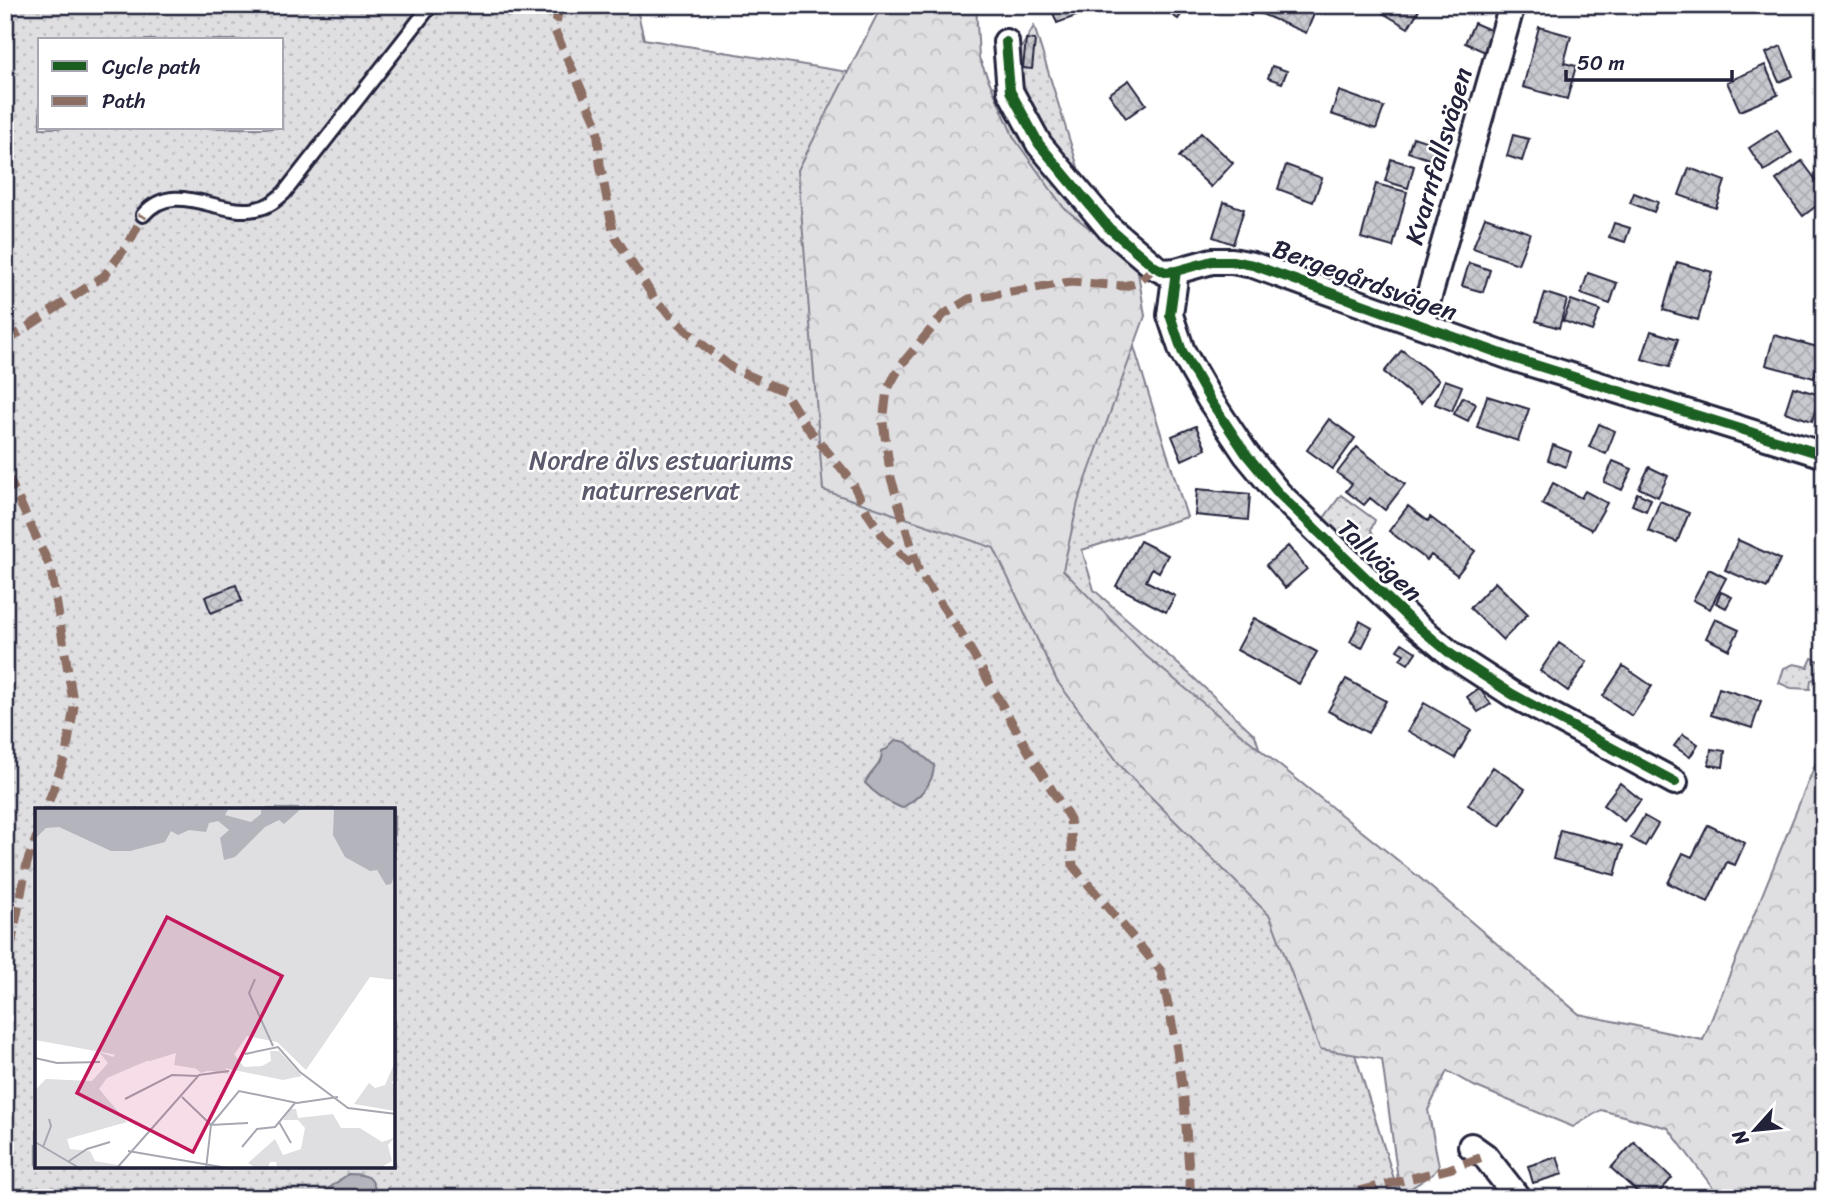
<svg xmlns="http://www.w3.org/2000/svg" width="1829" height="1203" font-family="Sriracha,sans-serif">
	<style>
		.green { fill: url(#green-dots); stroke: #80808e; stroke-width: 2; fill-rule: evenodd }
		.forest { fill: url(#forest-crowns); stroke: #80808e; stroke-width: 2 }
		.water { fill: #b4b4bc; stroke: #7a7a88; stroke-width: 2 }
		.building { fill: url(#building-cross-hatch); stroke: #22223b; stroke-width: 2 }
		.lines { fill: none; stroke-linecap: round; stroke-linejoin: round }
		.lane-casing { stroke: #22223b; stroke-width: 18 }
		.street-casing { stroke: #22223b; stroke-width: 30 }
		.lane { stroke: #fff; stroke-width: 12 }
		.street { stroke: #fff; stroke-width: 24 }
		.quiet { stroke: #8d6e63; stroke-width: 9; stroke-dasharray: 18 9; stroke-linecap: butt }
		.cycleway-casing { stroke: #fff; stroke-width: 15 }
		.cycleway { stroke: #1b5e20; stroke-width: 10 }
		.labels { text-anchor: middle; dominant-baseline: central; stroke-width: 5; stroke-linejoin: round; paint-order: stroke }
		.street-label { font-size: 26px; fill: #22223b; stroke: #fff }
		.park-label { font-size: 26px; fill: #5b5b6d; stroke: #fff }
		.inset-road { fill: none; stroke: #a7a7b1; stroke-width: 2 }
		.view { fill: #c2185b; fill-opacity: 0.15; stroke: #c2185b; stroke-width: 3.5 }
		.inset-edge { fill: none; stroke: #22223b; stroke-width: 3.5 }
	</style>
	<defs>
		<pattern id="green-dots" width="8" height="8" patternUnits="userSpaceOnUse" patternTransform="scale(1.75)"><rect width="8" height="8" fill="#dfdfe2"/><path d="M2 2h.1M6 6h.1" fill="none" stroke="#bfbfc3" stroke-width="1.8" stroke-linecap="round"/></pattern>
		<pattern id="forest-crowns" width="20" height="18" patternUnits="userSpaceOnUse" patternTransform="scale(1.75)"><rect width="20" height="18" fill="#dfdfe2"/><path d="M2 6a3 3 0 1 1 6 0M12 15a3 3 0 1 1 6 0" fill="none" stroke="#bfbfc3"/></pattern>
		<pattern id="building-cross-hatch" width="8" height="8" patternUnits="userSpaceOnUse" patternTransform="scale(1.75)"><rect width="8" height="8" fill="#c8c8cf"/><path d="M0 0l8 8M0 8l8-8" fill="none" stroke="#acacb3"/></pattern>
	</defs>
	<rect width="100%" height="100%" fill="#fff"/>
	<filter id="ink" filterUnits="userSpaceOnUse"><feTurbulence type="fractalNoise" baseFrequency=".0143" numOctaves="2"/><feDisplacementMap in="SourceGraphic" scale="14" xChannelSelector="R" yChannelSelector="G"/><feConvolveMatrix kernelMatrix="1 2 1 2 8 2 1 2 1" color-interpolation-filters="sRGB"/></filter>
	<g filter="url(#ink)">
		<path class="green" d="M5 5H636L644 39 872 76 999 87 1034 26 1187 517 1082 550 1094 590 1194 678 1255 735 1400 1198H5ZM40 40H282V128H40ZM37 809H394V1166H37Z
			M1341 495 1375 520 1371 530 1373 534 1360 554 1324 518Z
			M1812 658 1824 664V671L1818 678 1811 680 1810 689 1791 688 1779 683 1784 668 1794 664 1808 667Z"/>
		<path class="forest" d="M882 5H976L979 58 1014 138 1064 208 1137 266 1145 316 1078 502 1063 570 1146 656 1269 757 1420 878 1579 1014 1703 1040 1824 743V1198H1718L1713 1188 1668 1128 1601 1110 1573 1127 1474 1086 1447 1071 1428 1110 1439 1166 1433 1174 1400 1195 1382 1059 1320 1049 1270 916 1124 770 1057 681 994 548 823 490 798 170Z"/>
		<path class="water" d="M896 740 906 742 934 765C934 785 918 798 902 808 887 802 876 795 865 783 871 770 882 767 882 751L887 749Z
			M348 1174C367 1174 376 1176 375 1198H316Z"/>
		<path class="building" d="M1050 5H1088L1090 11 1057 23Z
			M1158 5H1188L1178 19Z
			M1229 5H1255L1251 16 1229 7Z
			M1260 5H1318L1306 33 1257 12Z
			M1374 5H1422L1408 28 1373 7Z
			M1474 23 1495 32 1485 52 1465 43Z
			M1539 27 1571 36 1564 63 1576 66 1567 99 1523 87Z
			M1026 39 1035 40 1032 69 1023 68Z
			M1781 46 1793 76 1779 82 1766 53Z
			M1765 65 1778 95 1740 111 1727 82Z
			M1272 66 1287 71 1282 83 1268 78Z
			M1129 80 1146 104 1126 118 1109 94Z
			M1339 91 1384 107 1376 129 1331 114Z
			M1777 130 1792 153 1764 171 1749 148Z
			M1201 133 1233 163 1211 187 1179 157Z
			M1513 135 1529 139 1522 161 1507 156Z
			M1413 137 1444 147 1438 162 1408 152Z
			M1391 159 1414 166 1408 188 1385 181Z
			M1802 161 1824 191V200L1803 216 1776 180Z
			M1286 165 1322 178 1313 202 1278 189Z
			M1689 168 1725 181 1716 208 1679 195Z
			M1376 184 1407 192 1393 247 1361 238Z
			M1634 193 1658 202 1654 212 1630 203Z
			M1224 202 1244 209 1233 244 1213 237Z
			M1485 217 1530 233 1518 264 1473 248Z
			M1614 223 1630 228 1625 242 1609 237Z
			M1677 262 1712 272 1698 320 1663 310Z
			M1469 263 1490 270 1483 292 1462 286Z
			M1588 273 1617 283 1610 304 1581 294Z
			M1545 293 1567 300 1559 328 1536 321Z
			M1571 300 1600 310 1592 331 1563 321Z
			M1651 331 1678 339 1669 367 1642 359Z
			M1774 335 1821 348 1814 378 1766 365Z
			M1402 350 1439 380 1421 403 1384 372Z
			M1445 380 1462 386 1452 411 1435 404Z
			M1793 387 1820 395 1812 421 1785 412Z
			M1487 396 1529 409 1518 441 1477 427Z
			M1463 397 1476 404 1468 421 1454 414Z
			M1329 419 1355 438 1333 469 1307 450Z
			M1599 424 1615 431 1606 454 1589 447Z
			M1196 426 1206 449 1182 460 1172 436Z
			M1553 445 1571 452 1566 467 1548 460Z
			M1357 447 1405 484 1385 510 1370 498 1364 505 1346 491 1352 484 1337 473Z
			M1613 461 1632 469 1622 490 1604 482Z
			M1649 467 1668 476 1658 497 1639 488Z
			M1553 483 1581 498 1585 491 1607 503 1592 530 1542 504Z
			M1197 489 1250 494 1248 520 1195 515Z
			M1637 493 1651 499 1646 511 1632 505Z
			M1660 501 1689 513 1677 542 1648 531Z
			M1408 506 1428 521 1430 517 1475 551 1457 575 1431 555 1427 560 1389 531Z
			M1738 540 1780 559 1767 588 1725 570Z
			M1140 541 1168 555 1159 572 1152 568 1146 581 1175 596 1166 612 1116 586Z
			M1288 546 1307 569 1285 588 1266 565Z
			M1709 569 1726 578 1710 609 1693 600Z
			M1495 582 1528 614 1503 640 1470 608Z
			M236 585 242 601 211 613 205 597Z
			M1721 592 1732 597 1726 608 1716 603Z
			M1254 618 1317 652 1299 684 1237 650Z
			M1715 619 1739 630 1729 650 1706 638Z
			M1360 621 1372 628 1362 648 1350 642Z
			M1402 643 1416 652 1408 664 1400 659 1404 654 1397 650Z
			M1559 643 1587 662 1568 691 1540 671Z
			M1623 666 1652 686 1632 716 1603 696Z
			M1346 679 1386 701 1368 733 1328 711Z
			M1479 688 1491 704 1478 712 1467 697Z
			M1719 688 1761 701 1752 728 1711 715Z
			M1424 703 1471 730 1455 758 1408 731Z
			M1683 734 1698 744 1690 757 1674 746Z
			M1711 749 1725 751 1723 767 1709 765Z
			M1493 767 1525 789 1500 826 1468 805Z
			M1620 783 1641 800 1624 821 1603 805Z
			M1644 816 1658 824 1645 846 1631 838Z
			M1708 825 1745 843 1735 865 1727 862 1708 902 1668 883 1683 853 1692 857Z
			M1560 830 1623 846 1615 875 1553 859Z
			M1634 1142 1672 1178 1654 1198H1644L1611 1168Z
			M1557 1157 1563 1174 1533 1183 1528 1166Z"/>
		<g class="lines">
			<defs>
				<path id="lane" d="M143 215C175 178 218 217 256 209 268 207 275 201 284 193L431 5"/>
				<path id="street" d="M1006 42 1010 91 1039 144 1109 228 1155 267 1165 272 1176 271 1212 261H1232L1253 265 1513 358 1824 455
					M1176 271 1170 315 1182 351 1210 400 1246 454 1279 494 1409 619 1452 655 1512 694 1675 782
					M1421 324 1512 5
					M1471 1146 1485 1156 1518 1198"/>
			</defs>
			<use href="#lane" class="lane-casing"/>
			<use href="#street" class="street-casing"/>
			<use href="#lane" class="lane"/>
			<use href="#street" class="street"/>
			<path class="quiet" d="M559 5 555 31 597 124 600 164 614 235 656 301 698 341 732 368 784 391 806 426 851 480 868 514 885 539 919 572
				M1155 267 1137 283 1123 286 1070 282 969 299 943 315 901 365 887 390 883 422 891 478 919 572 961 633 1034 761 1070 819 1073 866 1161 971 1176 1043 1184 1099 1191 1198
				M5 342 104 276 129 243 143 215
				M5 476 10 481 51 569 74 707 66 754 46 809
				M5 976 27 863 37 836
				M1306 1198 1339 1196 1449 1169 1485 1156"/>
			<defs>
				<path id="cycleway" d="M1006 42 1010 91 1039 144 1109 228 1155 267 1165 272 1176 271 1212 261H1232L1253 265 1513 358 1824 455
					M1176 271 1170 315 1182 351 1210 400 1246 454 1279 494 1409 619 1452 655 1512 694 1675 782"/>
			</defs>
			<use href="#cycleway" class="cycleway-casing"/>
			<use href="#cycleway" class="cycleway"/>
		</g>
	</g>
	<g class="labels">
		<g class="street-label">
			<text transform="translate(1438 156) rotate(-74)">Kvarnfallsvägen</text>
			<text transform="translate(1365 280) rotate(20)">Bergegårdsvägen</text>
			<text transform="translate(1380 560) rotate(44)">Tallvägen</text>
		</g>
		<g class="park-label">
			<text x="661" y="460">Nordre älvs estuariums<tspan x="661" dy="30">naturreservat</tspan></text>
		</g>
	</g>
	<g transform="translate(35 808)">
		<rect width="360" height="360" fill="#fff"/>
		<path d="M0 0H360V172L335 169 271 262 242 234 212 228 190 260 194 266 139 257 141 245 115 253 0 232ZM360 254V273L356 274 360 277V303L319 296 334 275 340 280 350 277ZM256 301H261L263 310 298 306 306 320H325L347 334 359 330 353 337 357 353 345 360H242L241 354H235L233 360 222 361 213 355 240 331 248 347 266 341 270 320 263 312H248Z" fill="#dfdfe2"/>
		<path d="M160 223 192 237 209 259 227 258 236 253 235 243H244L267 268 248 272 184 259 166 265 141 243 128 246 72 270 64 281 92 314 32 331 35 341 55 343 60 353 100 360 0 361V282L11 271 57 273 73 255 64 244 78 249 82 244 146 237Z" fill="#dfdfe2"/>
		<path d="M0 0H194L190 7 216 14 226 6V0H267L249 16 244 12 230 19 200 49 189 52 185 30 194 22 183 13 174 15 171 24 154 22 143 27 136 23 130 34 95 43H76L24 19 11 20 0 31ZM299 0H360V67L356 76 351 77 342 62 335 63 310 49 298 27Z" fill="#b4b4bc"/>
		<path class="inset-road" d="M220 171 214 185 238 238M210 246 243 239 265 264 313 300 361 306M0 250 22 255 65 254M147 289 176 317 171 361M90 291 137 267 164 268M244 314 256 335M213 315 176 317 204 283 262 295 303 289M0 334 46 361M8 339 16 318 14 311M207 339 222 321 240 319 260 295M93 343 198 361M34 353 52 341 75 334M81 361 164 267 194 263"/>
		<path class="view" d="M132 109 247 168 158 344 42 285Z"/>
		<rect width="360" height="360" class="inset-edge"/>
	</g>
	<rect width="1829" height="1203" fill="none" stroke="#fff" stroke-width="28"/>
	<rect x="14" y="14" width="1801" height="1175" fill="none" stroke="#22223b" stroke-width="2.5" filter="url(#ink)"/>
	<rect x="38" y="38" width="245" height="91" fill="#ffffff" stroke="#a7a7b1" stroke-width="2"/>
	<rect x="52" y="61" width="35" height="10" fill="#1b5e20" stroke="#a7a7b1" stroke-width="2"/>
	<text x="102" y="74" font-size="21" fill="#22223b">Cycle path</text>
	<rect x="52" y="96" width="35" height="10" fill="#8d6e63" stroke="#a7a7b1" stroke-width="2"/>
	<text x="102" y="108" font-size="21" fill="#22223b">Path</text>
	<g transform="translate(1755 1130) rotate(243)" stroke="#ffffff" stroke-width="5" paint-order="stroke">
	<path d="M0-5L12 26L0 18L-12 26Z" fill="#22223b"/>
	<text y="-10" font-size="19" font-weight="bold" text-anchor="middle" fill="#22223b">N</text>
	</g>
	<path d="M1566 70v10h166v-10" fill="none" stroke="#22223b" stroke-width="3.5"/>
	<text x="1577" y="70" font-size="21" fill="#22223b" stroke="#ffffff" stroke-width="5" paint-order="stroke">50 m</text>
</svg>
